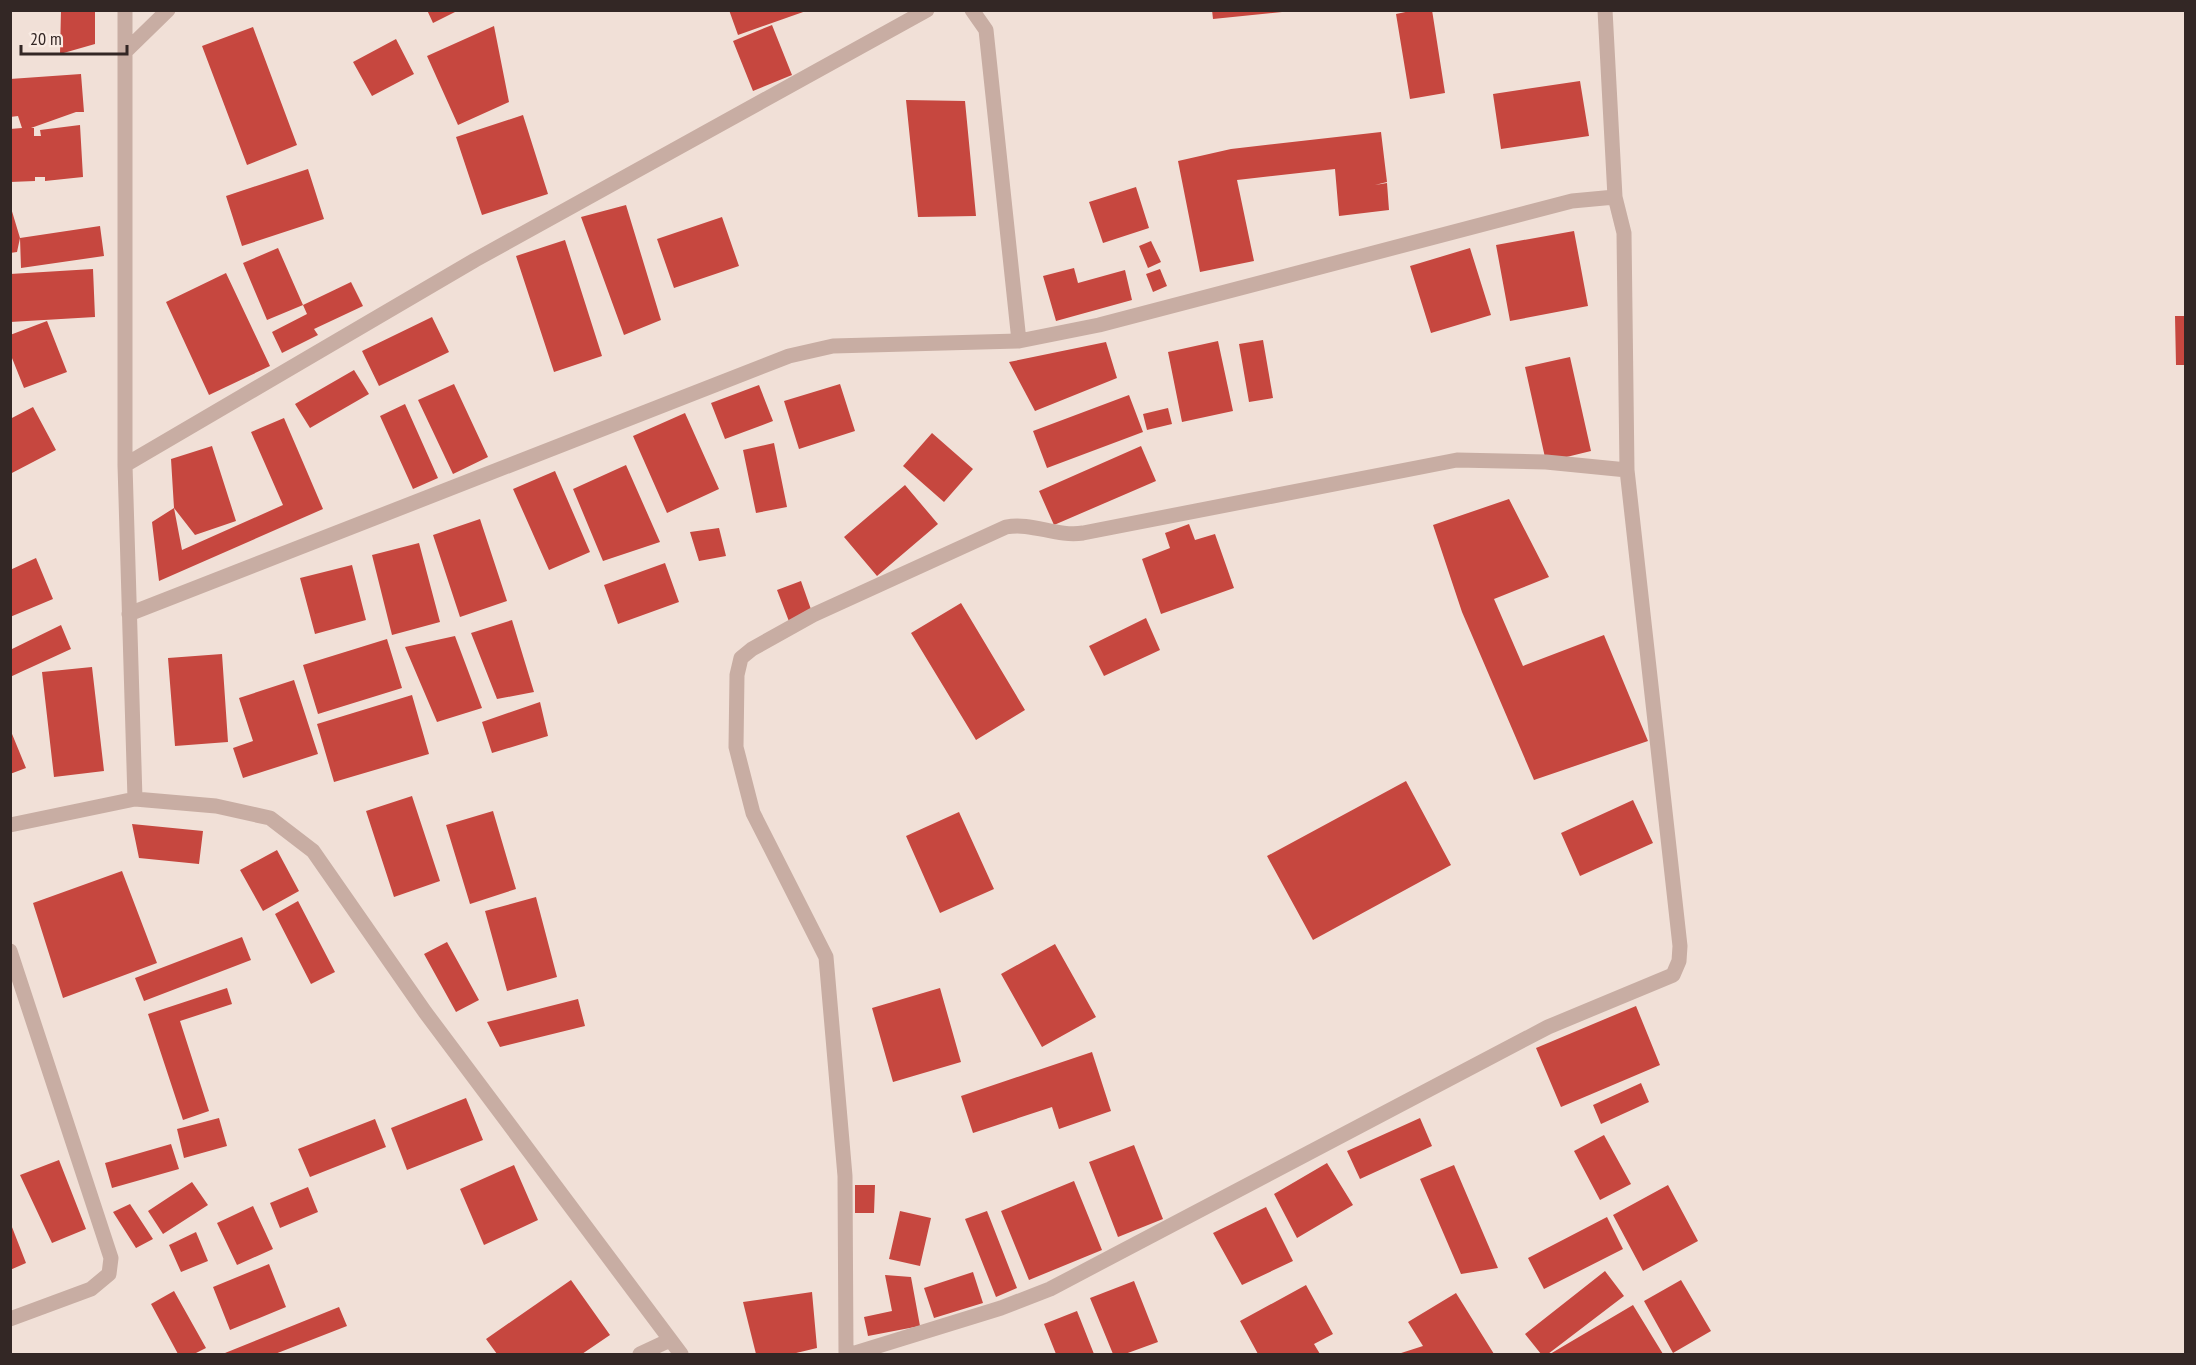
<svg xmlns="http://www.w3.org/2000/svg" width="2196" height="1365" font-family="'PT Sans Narrow',sans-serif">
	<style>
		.building { fill: #c6473f }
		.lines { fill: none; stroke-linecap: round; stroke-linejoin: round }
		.minor { stroke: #c8ada3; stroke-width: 15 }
	</style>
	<rect width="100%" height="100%" fill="#f1e0d7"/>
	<path class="building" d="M61 10H95V44L60 54Z
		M427 10H459L433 23Z
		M729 10H806V11L738 35Z
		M1212 10H1282V12L1213 19Z
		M1415 10H1432L1445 93 1410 99 1396 14Z
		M772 25 792 75 753 91 733 41Z
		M494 26 509 102 458 125 427 56Z
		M253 27 297 145 247 165 202 46Z
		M396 39 414 74 372 96 353 62Z
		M81 74 84 112H76L31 128H34V136H41L40 130 80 125 83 177 45 181V177H35V181L10 182V129L22 128 18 116 10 117V79Z
		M1580 81 1589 136 1501 149 1493 94Z
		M906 100 965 101 976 216 918 217Z
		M523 115 548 194 482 215 456 137Z
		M1381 132 1387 182 1375 185 1387 183 1389 210 1339 216 1335 169 1237 180 1254 261 1200 272 1178 161 1231 149Z
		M308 169 324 219 242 246 226 196Z
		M1136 187 1149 228 1103 243 1089 202Z
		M626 205 661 320 624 335 581 217Z
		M11 208 20 238 17 252 10 253Z
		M722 217 739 266 674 288 657 239Z
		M100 226 104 256 21 268 20 238Z
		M1574 231 1588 306 1510 321 1496 245Z
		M565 240 602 356 554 372 516 256Z
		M1151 241 1161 262 1148 268 1139 246Z
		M278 248 303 305 267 320 243 263Z
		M1470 248 1491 315 1431 333 1410 266Z
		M1074 268 1078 283 1125 270 1132 300 1056 321 1043 276Z
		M93 269 95 317 10 322V274Z
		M1160 269 1167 286 1153 292 1146 274Z
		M226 273 270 366 209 395 166 302Z
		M351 282 363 306 314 329 318 335 282 353 272 332 307 314 303 305Z
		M2175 316H2186V365H2176Z
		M432 317 449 352 379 386 362 351Z
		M47 321 67 372 24 388 10 353V335Z
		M1263 340 1273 398 1249 402 1239 344Z
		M1218 341 1233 411 1182 422 1168 352Z
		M1106 342 1117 378 1035 411 1009 362Z
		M1570 357 1591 451 1546 462 1525 367Z
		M354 370 369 394 310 428 295 404Z
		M454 384 488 457 453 474 418 400Z
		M840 384 855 431 799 449 784 401Z
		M759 385 773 421 725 439 711 403Z
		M1129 395 1143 432 1047 468 1033 431Z
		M405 404 438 478 413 489 380 416Z
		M33 407 56 450 10 474V419Z
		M1168 408 1172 424 1147 430 1143 414Z
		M685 413 719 489 667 513 633 436Z
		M284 418 323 509 159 581 152 522 174 508 171 459 212 446 236 521 195 535 174 508 182 550 283 505 251 432Z
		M932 433 973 469 944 502 903 466Z
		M774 443 787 507 756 513 743 450Z
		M1141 446 1156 481 1054 525 1039 491Z
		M626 465 660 542 603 561 573 489Z
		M555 471 590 552 549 570 513 489Z
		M905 485 938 524 877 576 844 537Z
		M1509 499 1549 577 1494 599 1523 666 1604 635 1648 741 1534 780 1462 612 1433 525Z
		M480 519 507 601 460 617 433 535Z
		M1189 524 1195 540 1215 534 1234 588 1161 614 1142 559 1170 548 1165 533Z
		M719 528 726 556 699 561 690 532Z
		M419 543 440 622 392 635 372 555Z
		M36 558 53 599 10 617V570Z
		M665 563 679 602 618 624 604 585Z
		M352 565 366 620 315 634 300 578Z
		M801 581 813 615 790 624 777 590Z
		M961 603 1025 710 976 740 911 633Z
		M1146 618 1160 650 1104 676 1089 646Z
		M512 620 534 692 497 699 471 633Z
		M61 625 71 649 10 677V650Z
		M455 636 482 708 437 722 405 647Z
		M387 639 402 688 318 714 303 665Z
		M222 654 228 742 175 746 168 658Z
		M92 667 104 771 54 777 42 672Z
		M294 680 318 754 243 778 233 748 253 741 239 698Z
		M412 695 429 754 334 782 317 724Z
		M540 702 548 736 492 753 482 722Z
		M10 729 26 768 10 774Z
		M1406 781 1451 865 1313 940 1267 856Z
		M412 796 440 881 394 897 366 811Z
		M1633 800 1653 843 1580 876 1561 833Z
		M493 811 516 889 470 904 446 825Z
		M959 812 994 889 940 913 906 836Z
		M132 824 203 831 199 864 139 858Z
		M277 850 299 891 263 911 240 870Z
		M122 871 157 963 63 998 33 903Z
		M536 897 557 977 507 991 485 911Z
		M298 901 335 972 311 984 275 914Z
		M242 937 251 960 144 1001 135 978Z
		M447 942 479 1000 456 1012 424 954Z
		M1055 944 1096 1017 1042 1047 1001 974Z
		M227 988 232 1004 180 1021 209 1111 183 1120 148 1014Z
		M940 988 961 1062 893 1082 872 1008Z
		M578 999 585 1026 500 1047 487 1022Z
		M1636 1006 1660 1065 1561 1107 1536 1048Z
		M1092 1052 1111 1111 1059 1129 1052 1107 973 1133 961 1096Z
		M1641 1083 1649 1102 1601 1124 1593 1105Z
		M466 1098 483 1140 407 1170 391 1128Z
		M219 1118 227 1146 184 1158 177 1129Z
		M1420 1118 1432 1146 1360 1179 1347 1151Z
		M375 1119 386 1147 310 1177 298 1149Z
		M1604 1135 1631 1184 1600 1200 1574 1151Z
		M171 1144 179 1169 112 1188 105 1163Z
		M1134 1145 1163 1219 1118 1237 1089 1162Z
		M59 1160 86 1229 52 1243 20 1175Z
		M1327 1163 1353 1205 1297 1238 1274 1194Z
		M514 1165 538 1220 484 1245 460 1189Z
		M1454 1165 1498 1268 1461 1274 1420 1179Z
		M1074 1181 1102 1250 1029 1280 1001 1211Z
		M192 1182 208 1205 163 1234 148 1211Z
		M855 1185H875L874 1213H855Z
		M1668 1185 1698 1241 1643 1271 1613 1215Z
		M308 1187 318 1212 280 1228 270 1203Z
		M130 1204 153 1239 136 1248 113 1212Z
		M253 1206 273 1249 237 1265 217 1223Z
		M1266 1207 1293 1261 1242 1285 1213 1233Z
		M900 1211 931 1218 920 1266 889 1259Z
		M987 1211 1017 1288 996 1297 965 1219Z
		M1607 1217 1623 1249 1544 1289 1528 1258Z
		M10 1222 26 1263 10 1270Z
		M196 1232 208 1261 181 1272 169 1245Z
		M269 1264 286 1307 230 1330 213 1287Z
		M1605 1271 1624 1296 1548 1354H1541L1525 1334Z
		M973 1272 983 1303 934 1318 924 1288Z
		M885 1275 911 1277 920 1326 868 1336 864 1317 892 1311Z
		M571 1280 610 1335 582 1354H497L486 1339Z
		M1681 1280 1711 1331 1673 1353 1644 1301Z
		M1134 1281 1158 1342 1125 1354H1113L1090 1298Z
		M1306 1285 1333 1334 1314 1344 1320 1354H1258L1240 1321Z
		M174 1291 206 1348 194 1354H178L151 1304Z
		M812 1292 817 1348 792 1354H756L743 1302Z
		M1456 1293 1494 1354H1398L1423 1346 1408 1322Z
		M1633 1305 1663 1354H1550Z
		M339 1307 347 1326 275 1354H226L225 1353Z
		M1077 1311 1094 1354H1056L1044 1324Z"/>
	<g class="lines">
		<path class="minor" d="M125 10V465L135 799
			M972 10 986 30 1019 341
			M126 51 168 10
			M125 465 475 260 927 10
			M129 614 789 356 833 346 1019 341 1099 325 1572 201 1615 197
			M10 825 135 799 216 806 270 818 313 851 425 1012 681 1354
			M10 951 111 1258 109 1274 91 1289 10 1319
			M640 1354 670 1340
			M846 1354 845 1176 826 957 753 813 736 747 737 675 741 658 752 649 813 615 1006 527C1032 522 1056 537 1083 533L1457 460 1546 462 1627 470
			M852 1354 1001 1308 1050 1289 1548 1027 1673 975 1679 961 1680 946 1627 470 1624 233 1615 197 1605 10"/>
	</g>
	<rect width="2196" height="1365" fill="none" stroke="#332725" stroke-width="24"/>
	<path d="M21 45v9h106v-9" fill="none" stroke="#332725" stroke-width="3"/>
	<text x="30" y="45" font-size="18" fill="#332725" stroke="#f9ebe3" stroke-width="4.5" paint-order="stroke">20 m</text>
</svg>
